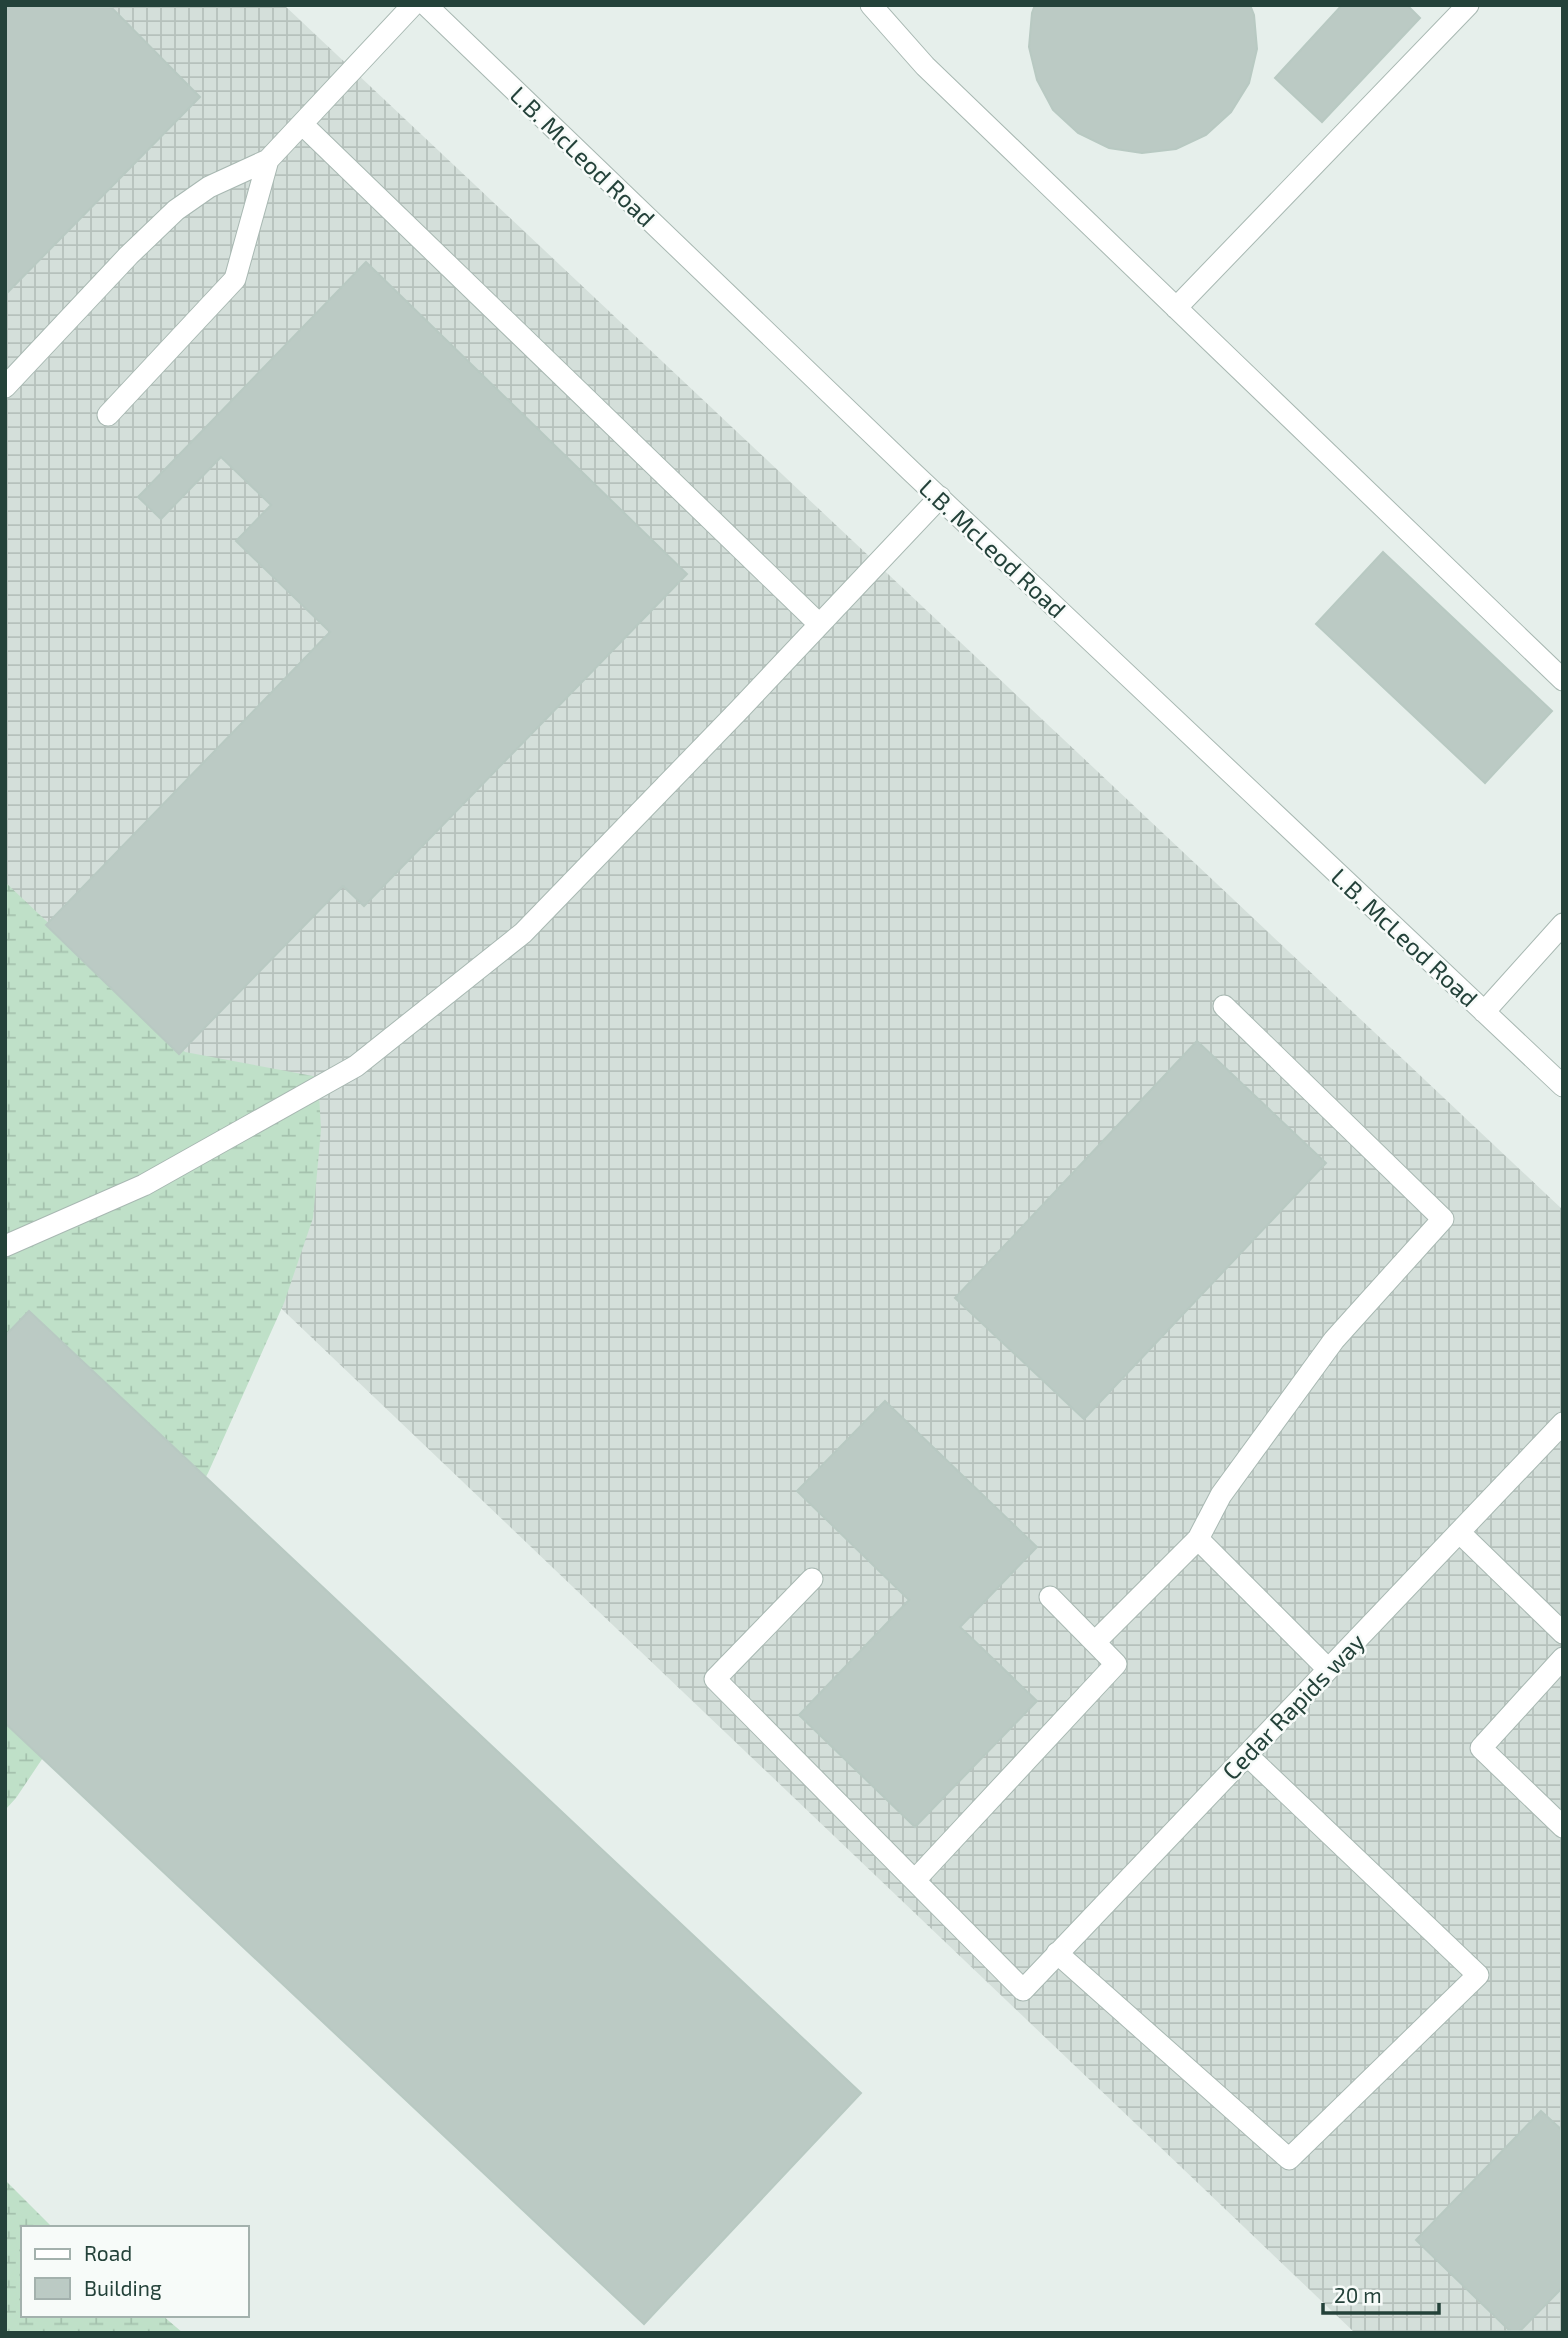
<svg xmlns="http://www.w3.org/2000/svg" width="1568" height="2338" font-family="'Exo 2',sans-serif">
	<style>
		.industrial { fill: url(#industrial-grid) }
		.wetland { fill: url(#wetland-marsh) }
		.building { fill: #bbcac4; stroke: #b8c9c2; stroke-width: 2 }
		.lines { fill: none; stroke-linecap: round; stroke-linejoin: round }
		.minor-casing { stroke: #a8b8b2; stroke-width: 23 }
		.minor { stroke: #fff; stroke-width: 21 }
		.labels { text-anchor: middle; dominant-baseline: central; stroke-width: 5; stroke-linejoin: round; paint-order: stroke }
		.street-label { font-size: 24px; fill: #24423a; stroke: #f7fbf9 }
	</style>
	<defs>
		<pattern id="industrial-grid" width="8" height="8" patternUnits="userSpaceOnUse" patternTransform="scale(1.75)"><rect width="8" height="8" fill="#d4dfda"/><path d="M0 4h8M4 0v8" fill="none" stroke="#b6c1bc"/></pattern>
		<pattern id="wetland-marsh" width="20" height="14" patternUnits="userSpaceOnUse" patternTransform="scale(1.75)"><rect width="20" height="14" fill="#bfe0c8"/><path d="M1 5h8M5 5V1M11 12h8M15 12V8" fill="none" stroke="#a4c1ad"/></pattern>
	</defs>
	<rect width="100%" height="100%" fill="#e6efeb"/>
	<path class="industrial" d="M5 5H284L1563 1210V2333H1355L5 1045Z"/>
	<path class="wetland" d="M5 882 185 1052 318 1077 321 1129 313 1218 284 1303 208 1473 103 1668 16 1798 5 1810Z
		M5 2180 53 2228H23V2315H162L183 2333H5Z"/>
	<path class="building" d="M5 5H109L200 97 5 295Z
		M1035 5H1250L1254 15 1257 49 1249 83 1231 112 1206 135 1176 149 1142 153 1109 148 1078 133 1053 110 1037 80 1029 47 1032 13Z
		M1342 5H1407L1420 18 1322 122 1275 78Z
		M366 262 687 574 364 906 343 886 179 1054 46 925 330 632 236 541 271 505 221 457 161 519 138 497Z
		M1383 552 1552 711 1485 783 1316 624Z
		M1197 1041 1326 1163 1084 1419 955 1298Z
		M29 1311 861 2093 644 2324 5 1723V1336Z
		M885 1401 1037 1547 960 1627 1037 1701 915 1827 799 1715 909 1600 797 1491Z
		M1541 2111 1563 2131V2287L1518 2333H1512L1416 2240Z"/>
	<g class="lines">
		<defs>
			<path id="minor" d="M426 5 911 471 1563 1086
				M871 5 925 66 1563 680
				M302 124 819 624
				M1176 308 1468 5
				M5 387 129 255 176 210 209 187 268 160
				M108 415 235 279 268 160 413 5
				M1484 1012 1563 924
				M5 1246 144 1185 356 1066 523 933 738 711 940 497
				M1459 1532 1563 1633
				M1198 1539 1221 1495 1334 1340 1443 1219 1224 1006
				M812 1579 715 1679 1023 1990 1563 1423
				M1095 1642 1198 1539 1328 1669
				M1563 1658 1481 1748 1563 1827
				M915 1880 1116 1664 1050 1597
				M1057 1953 1289 2159 1478 1975 1247 1755"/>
		</defs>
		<use href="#minor" class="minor-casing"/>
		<use href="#minor" class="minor"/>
	</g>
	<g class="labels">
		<g class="street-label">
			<text transform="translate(583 156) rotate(44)">L.B. McLeod Road</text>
			<text transform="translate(993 548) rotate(43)">L.B. McLeod Road</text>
			<text transform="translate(1405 937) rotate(43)">L.B. McLeod Road</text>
			<text transform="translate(1293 1706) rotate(-46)">Cedar Rapids way</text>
		</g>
	</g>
	<rect width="1568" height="2338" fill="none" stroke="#24423a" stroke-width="14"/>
	<rect x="21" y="2226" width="228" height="91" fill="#f7fbf9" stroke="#a3b1ad" stroke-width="2"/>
	<rect x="35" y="2249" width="35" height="10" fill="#ffffff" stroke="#a3b1ad" stroke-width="2"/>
	<text x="84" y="2261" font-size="21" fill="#24423a">Road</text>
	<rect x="35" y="2278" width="35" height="21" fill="#bbcac4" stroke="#a3b1ad" stroke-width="2"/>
	<text x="84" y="2296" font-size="21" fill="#24423a">Building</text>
	<path d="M1323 2303v10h116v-10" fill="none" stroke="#24423a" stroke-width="3.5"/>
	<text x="1334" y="2303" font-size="21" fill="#24423a" stroke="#f7fbf9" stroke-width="5" paint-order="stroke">20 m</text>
</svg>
